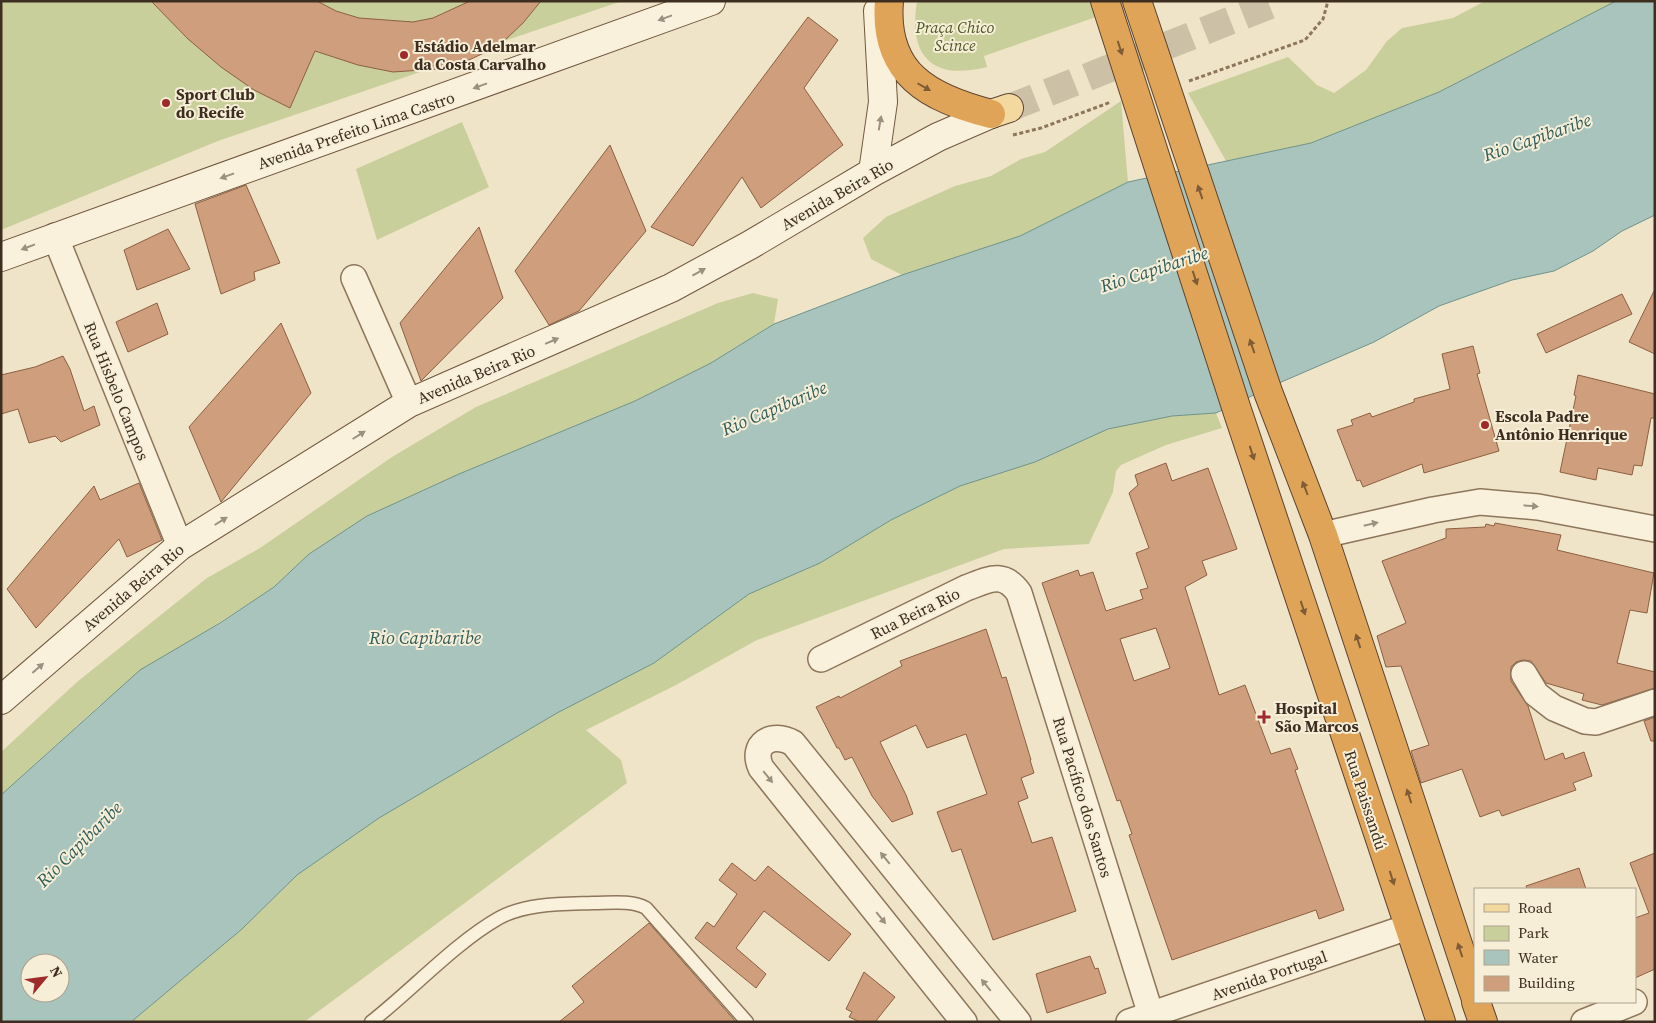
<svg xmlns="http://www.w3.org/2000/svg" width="1656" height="1023" font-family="'Source Serif 4',serif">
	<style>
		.green { fill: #c9cf9b }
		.water { fill: #a9c4bc; stroke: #6f938a; fill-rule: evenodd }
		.building { fill: #cf9f7d; stroke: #8d5f41; fill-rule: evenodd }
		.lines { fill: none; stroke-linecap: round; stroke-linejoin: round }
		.primary-tunnel { stroke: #ccc0a6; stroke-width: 28; stroke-dasharray: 28 14; stroke-linecap: butt }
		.lane-casing { stroke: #8d765c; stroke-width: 15 }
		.street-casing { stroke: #8d765c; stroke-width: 28 }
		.secondary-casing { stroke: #6f573f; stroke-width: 30 }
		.primary-casing { stroke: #5b4430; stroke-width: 30 }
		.highway-casing { stroke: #5b4430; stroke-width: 30 }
		.path { stroke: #8d765c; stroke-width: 3; stroke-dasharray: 4 2.5; stroke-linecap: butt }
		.lane { stroke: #faf1dc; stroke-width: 12 }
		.street { stroke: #faf1dc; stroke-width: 25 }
		.secondary { stroke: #faf1dc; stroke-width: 28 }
		.primary { stroke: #f3d9a0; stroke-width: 28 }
		.highway { stroke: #e0a458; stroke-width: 28 }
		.oneway { fill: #9c907e }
		.oneway2 { fill: #7e5d36 }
		.poi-dot { fill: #9e2a2b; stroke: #f7eed8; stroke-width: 2 }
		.labels { text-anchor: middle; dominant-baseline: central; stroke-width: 4; stroke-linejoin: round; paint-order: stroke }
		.park-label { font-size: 16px; font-style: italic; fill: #4d5a26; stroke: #f7eed8 }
		.poi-label { font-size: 16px; font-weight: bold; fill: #3d2e20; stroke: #f7eed8; text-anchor: start }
		.street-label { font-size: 16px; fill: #3d2e20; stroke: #f7eed8 }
		.water-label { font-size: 18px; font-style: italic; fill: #2f5d5a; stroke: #f7eed8 }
	</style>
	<rect width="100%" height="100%" fill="#f0e4c8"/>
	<path class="green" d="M1 1H622L504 41 486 52 452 68 426 70 218 141 1 230Z
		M917 1H1095L1099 16 984 56 987 67C932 81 908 56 917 1Z
		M1485 1H1616L1439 92 1311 143 1226 161 1188 93 1288 57 1317 85 1334 93 1366 70 1387 41 1402 28 1453 18Z
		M1121 101 1128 182 1020 236 902 275 871 259 863 238 886 217 955 186 991 176 1021 159 1045 152Z
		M462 122 489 187 377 240 356 169Z
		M753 293 778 299 774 324 711 363 635 401 459 474 367 516 309 554 274 587 186 644 100 705 1 795V752L77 682 207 578 260 548 392 457 476 407 718 303Z
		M1216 413 1222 428 1166 445 1121 465 1116 471 1113 492 1089 544 1004 549 757 640 676 685 586 730 621 760 627 783 304 1022H131L242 929 297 875 379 818 557 713 654 663 749 594 820 563 891 520 960 486 1035 462 1108 429 1172 416Z"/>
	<path class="water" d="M1616 1H1655V215L1622 231 1593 251 1554 271 1512 280 1439 306 1374 342 1279 383 1216 413 1172 416 1108 429 1035 462 960 486 891 520 820 563 749 594 654 663 557 713 379 818 297 875 242 929 131 1022H1V795L140 670 220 623 274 587 309 554 367 516 459 474 635 401 711 363 774 324 902 275 1020 236 1128 182 1311 143 1439 92ZM30 963H60V993H30Z"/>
	<path class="building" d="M151 1H317L336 11 359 18 413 22 433 18 470 1H541L523 23 504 41 486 52 452 68 393 72 358 65 315 51 290 108 254 90 221 67 188 39Z
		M808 17 838 40 804 88 843 145 761 208 742 177 693 246 651 227Z
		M610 145 646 231 579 311 549 325 515 271Z
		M246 185 280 263 254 272 255 280 221 294 195 204Z
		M479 227 503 298 421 381 400 323Z
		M168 229 190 269 137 290 124 250Z
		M1655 289V354L1629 342Z
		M1622 294 1632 314 1546 353 1537 334Z
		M157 303 168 334 128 352 116 322Z
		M281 323 311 393 221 502 189 427Z
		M1473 346 1480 373 1477 374 1499 451 1424 473 1422 464 1363 487 1360 480 1357 481 1337 430 1353 425 1351 420 1370 413 1372 417 1414 402V399L1450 389 1442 354Z
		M63 356 70 369 84 411 94 406 100 425 61 442 55 436 29 443 18 409 1 414V375L35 367Z
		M1578 375 1655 394V418H1651L1642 466 1634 465 1632 475 1598 468 1596 480 1560 472 1576 396 1574 395Z
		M1166 463 1172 481 1208 468 1237 549 1202 561 1207 575 1185 587 1219 695 1245 685 1271 754 1290 748 1298 769 1295 770 1344 910 1319 919 1316 910 1172 960 1129 835 1132 834 1120 800 1117 801 1042 583 1078 570 1080 576 1093 572 1106 611 1143 599 1140 590 1148 588 1136 553 1149 548 1129 493 1138 485 1135 475ZM1156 628 1170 668 1134 681 1120 639Z
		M139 483 162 540 127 557 119 539 36 628 7 589 94 486 100 500Z
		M1495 523 1561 535 1557 550 1654 573 1647 613 1630 610 1617 663 1655 672V688L1602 705 1582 700 1584 694 1546 683 1531 661 1523 660 1516 662 1511 667V681L1528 706 1545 760 1563 753 1565 759 1584 752 1592 776 1573 783 1576 790 1502 816 1499 810 1480 817 1462 769 1421 783 1411 751 1429 745 1401 666 1386 667 1377 636 1406 623 1382 561 1446 538V529L1485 527 1486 524 1494 526Z
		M986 629 1002 678 1006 677 1031 760H1030L1034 773 1021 778 1028 798 1018 802 1032 843 1052 837 1076 911 993 940 961 849 952 852 937 812 987 794 966 734 927 748 916 725 880 742 906 795 913 814 892 822 872 796 852 757 845 760 839 748H837L816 707 839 696 840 698 902 666 900 661Z
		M1655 717V741H1651L1644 721Z
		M1655 853V969L1635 978V918L1649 913 1630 863Z
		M732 863 755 881 768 866 851 934 829 961 764 911 736 948 766 974 756 988 695 938 707 922 714 927 737 894 719 880Z
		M1579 868 1586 889H1527L1526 886Z
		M649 923 736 1022H559L584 1002 572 986Z
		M1090 956 1095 969 1098 968 1106 993 1047 1013 1036 974Z
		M864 972 895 997 875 1022H860L849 1017 852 1012 846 1009Z"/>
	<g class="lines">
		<path class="primary-tunnel" d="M1009 108 1280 1"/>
		<defs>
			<path id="lane" d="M371 1022C412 990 455 943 499 918 526 903 563 904 593 903 610 903 631 900 646 908L747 1022"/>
			<path id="street" d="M55 236 180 546
				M354 278 409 403
				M1323 535 1433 510 1480 502 1538 507 1655 529
				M821 659 966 588C988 580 1003 570 1019 593L1151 1015
				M1524 674 1536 694 1554 708 1585 721 1596 722 1655 702
				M964 1022 761 768C750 744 772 731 793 743L1018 1022
				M1129 1022 1408 927
				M1584 1022 1634 1002"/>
			<path id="secondary" d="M873 172 883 102 878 11
				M1 257 711 1
				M1 700 180 546 409 403 671 288 750 245 873 172 938 137 991 114"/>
			<path id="primary" d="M991 114 1009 108"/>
			<path id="highway" d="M889 1C883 74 929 98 991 114
				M1105 1 1236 407 1441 1022
				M1137 1 1268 392 1323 535 1475 996
				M1476 1002 1483 1022"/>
		</defs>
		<use href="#lane" class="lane-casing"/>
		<use href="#street" class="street-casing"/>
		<use href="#secondary" class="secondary-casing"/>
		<use href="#primary" class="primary-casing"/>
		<use href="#highway" class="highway-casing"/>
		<path class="path" d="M1189 81 1305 40 1323 19 1328 1
			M1013 135 1041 128 1111 102"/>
		<use href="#lane" class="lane"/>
		<use href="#street" class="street"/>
		<use href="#secondary" class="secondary"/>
		<use href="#primary" class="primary"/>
		<use href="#highway" class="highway"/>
	</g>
	<defs><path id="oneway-solid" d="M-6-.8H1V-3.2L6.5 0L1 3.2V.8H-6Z" transform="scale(1.25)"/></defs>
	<g class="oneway">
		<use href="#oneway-solid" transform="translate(665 18) rotate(160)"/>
		<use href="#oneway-solid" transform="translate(480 86) rotate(160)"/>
		<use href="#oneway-solid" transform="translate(880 123) rotate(-80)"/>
		<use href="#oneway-solid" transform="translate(227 176) rotate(160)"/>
		<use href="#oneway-solid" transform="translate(28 247) rotate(159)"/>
		<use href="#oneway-solid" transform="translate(699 272) rotate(-29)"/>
		<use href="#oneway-solid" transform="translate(552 341) rotate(-23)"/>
		<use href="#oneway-solid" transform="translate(359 435) rotate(-32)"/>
		<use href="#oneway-solid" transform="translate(1531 506) rotate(5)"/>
		<use href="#oneway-solid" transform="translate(221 521) rotate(-32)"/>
		<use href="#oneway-solid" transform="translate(1371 524) rotate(-13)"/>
		<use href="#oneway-solid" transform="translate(38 668) rotate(-41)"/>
		<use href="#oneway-solid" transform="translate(768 777) rotate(51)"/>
		<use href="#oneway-solid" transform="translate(885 858) rotate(-129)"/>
		<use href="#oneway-solid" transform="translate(881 918) rotate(51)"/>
		<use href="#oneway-solid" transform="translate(986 985) rotate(-129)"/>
	</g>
	<g class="oneway2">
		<use href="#oneway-solid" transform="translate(1120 48) rotate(72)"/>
		<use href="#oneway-solid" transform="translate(924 87) rotate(30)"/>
		<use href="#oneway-solid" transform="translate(1200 192) rotate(-109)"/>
		<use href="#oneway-solid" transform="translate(1195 278) rotate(72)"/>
		<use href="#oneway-solid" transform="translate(1252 346) rotate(-109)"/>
		<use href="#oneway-solid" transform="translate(1252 453) rotate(72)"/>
		<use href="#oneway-solid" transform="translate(1305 488) rotate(-111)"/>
		<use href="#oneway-solid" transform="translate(1303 608) rotate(72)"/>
		<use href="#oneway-solid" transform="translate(1358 641) rotate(-108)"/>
		<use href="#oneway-solid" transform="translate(1409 796) rotate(-108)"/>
		<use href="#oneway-solid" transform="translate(1392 878) rotate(72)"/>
		<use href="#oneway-solid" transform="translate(1460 950) rotate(-108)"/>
	</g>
	<g class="poi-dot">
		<circle cx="404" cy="55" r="5"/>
		<circle cx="166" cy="103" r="5"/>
		<circle cx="1485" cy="425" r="5"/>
		<path d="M1261.5 709.5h5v5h5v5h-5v5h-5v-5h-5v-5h5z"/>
	</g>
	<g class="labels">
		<g class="park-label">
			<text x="955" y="27">Praça Chico<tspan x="955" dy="18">Scince</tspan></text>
		</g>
		<g class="poi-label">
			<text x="414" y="46">Estádio Adelmar<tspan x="414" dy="18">da Costa Carvalho</tspan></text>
			<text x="176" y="94">Sport Club<tspan x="176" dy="18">do Recife</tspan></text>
			<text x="1495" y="416">Escola Padre<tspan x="1495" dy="18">Antônio Henrique</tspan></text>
			<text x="1275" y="708">Hospital<tspan x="1275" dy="18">São Marcos</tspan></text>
		</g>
		<g class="street-label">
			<text transform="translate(356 130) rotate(-19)">Avenida Prefeito Lima Castro</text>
			<text transform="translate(837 194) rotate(-30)">Avenida Beira Rio</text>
			<text transform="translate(476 374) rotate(-23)">Avenida Beira Rio</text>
			<text transform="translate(117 391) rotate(68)">Rua Hisbelo Campos</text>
			<text transform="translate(133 587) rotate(-40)">Avenida Beira Rio</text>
			<text transform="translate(915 613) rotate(-26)">Rua Beira Rio</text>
			<text transform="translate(1083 797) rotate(73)">Rua Pacífico dos Santos</text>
			<text transform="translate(1366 800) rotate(72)">Rua Paissandú</text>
			<text transform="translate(1269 975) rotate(-19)">Avenida Portugal</text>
		</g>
		<g class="water-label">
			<text transform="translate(1537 137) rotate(-19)">Rio Capibaribe</text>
			<text transform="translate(1154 269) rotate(-18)">Rio Capibaribe</text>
			<text transform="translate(774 408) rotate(-23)">Rio Capibaribe</text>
			<text x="425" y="637">Rio Capibaribe</text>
			<text transform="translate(79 844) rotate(-45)">Rio Capibaribe</text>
		</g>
	</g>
	<rect width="1656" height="1023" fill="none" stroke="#3d2e20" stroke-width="5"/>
	<rect x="1474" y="888" width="162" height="115" fill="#f7eed8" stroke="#ada18e"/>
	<rect x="1484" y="904" width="25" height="8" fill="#f3d9a0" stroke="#ada18e"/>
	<text x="1518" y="913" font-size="15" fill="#3d2e20">Road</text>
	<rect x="1484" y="926" width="25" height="15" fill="#c9cf9b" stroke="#ada18e"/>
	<text x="1518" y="938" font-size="15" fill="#3d2e20">Park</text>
	<rect x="1484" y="950" width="25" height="15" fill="#a9c4bc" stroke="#ada18e"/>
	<text x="1518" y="963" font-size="15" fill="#3d2e20">Water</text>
	<rect x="1484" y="976" width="25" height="15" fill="#cf9f7d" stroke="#ada18e"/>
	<text x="1518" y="988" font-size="15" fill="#3d2e20">Building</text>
	<g transform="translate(45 978) rotate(61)"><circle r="24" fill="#f7eed8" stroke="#ada18e"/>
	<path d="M0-4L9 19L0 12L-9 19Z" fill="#9e2a2b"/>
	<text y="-8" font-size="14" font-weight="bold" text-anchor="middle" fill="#3d2e20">N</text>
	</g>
</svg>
